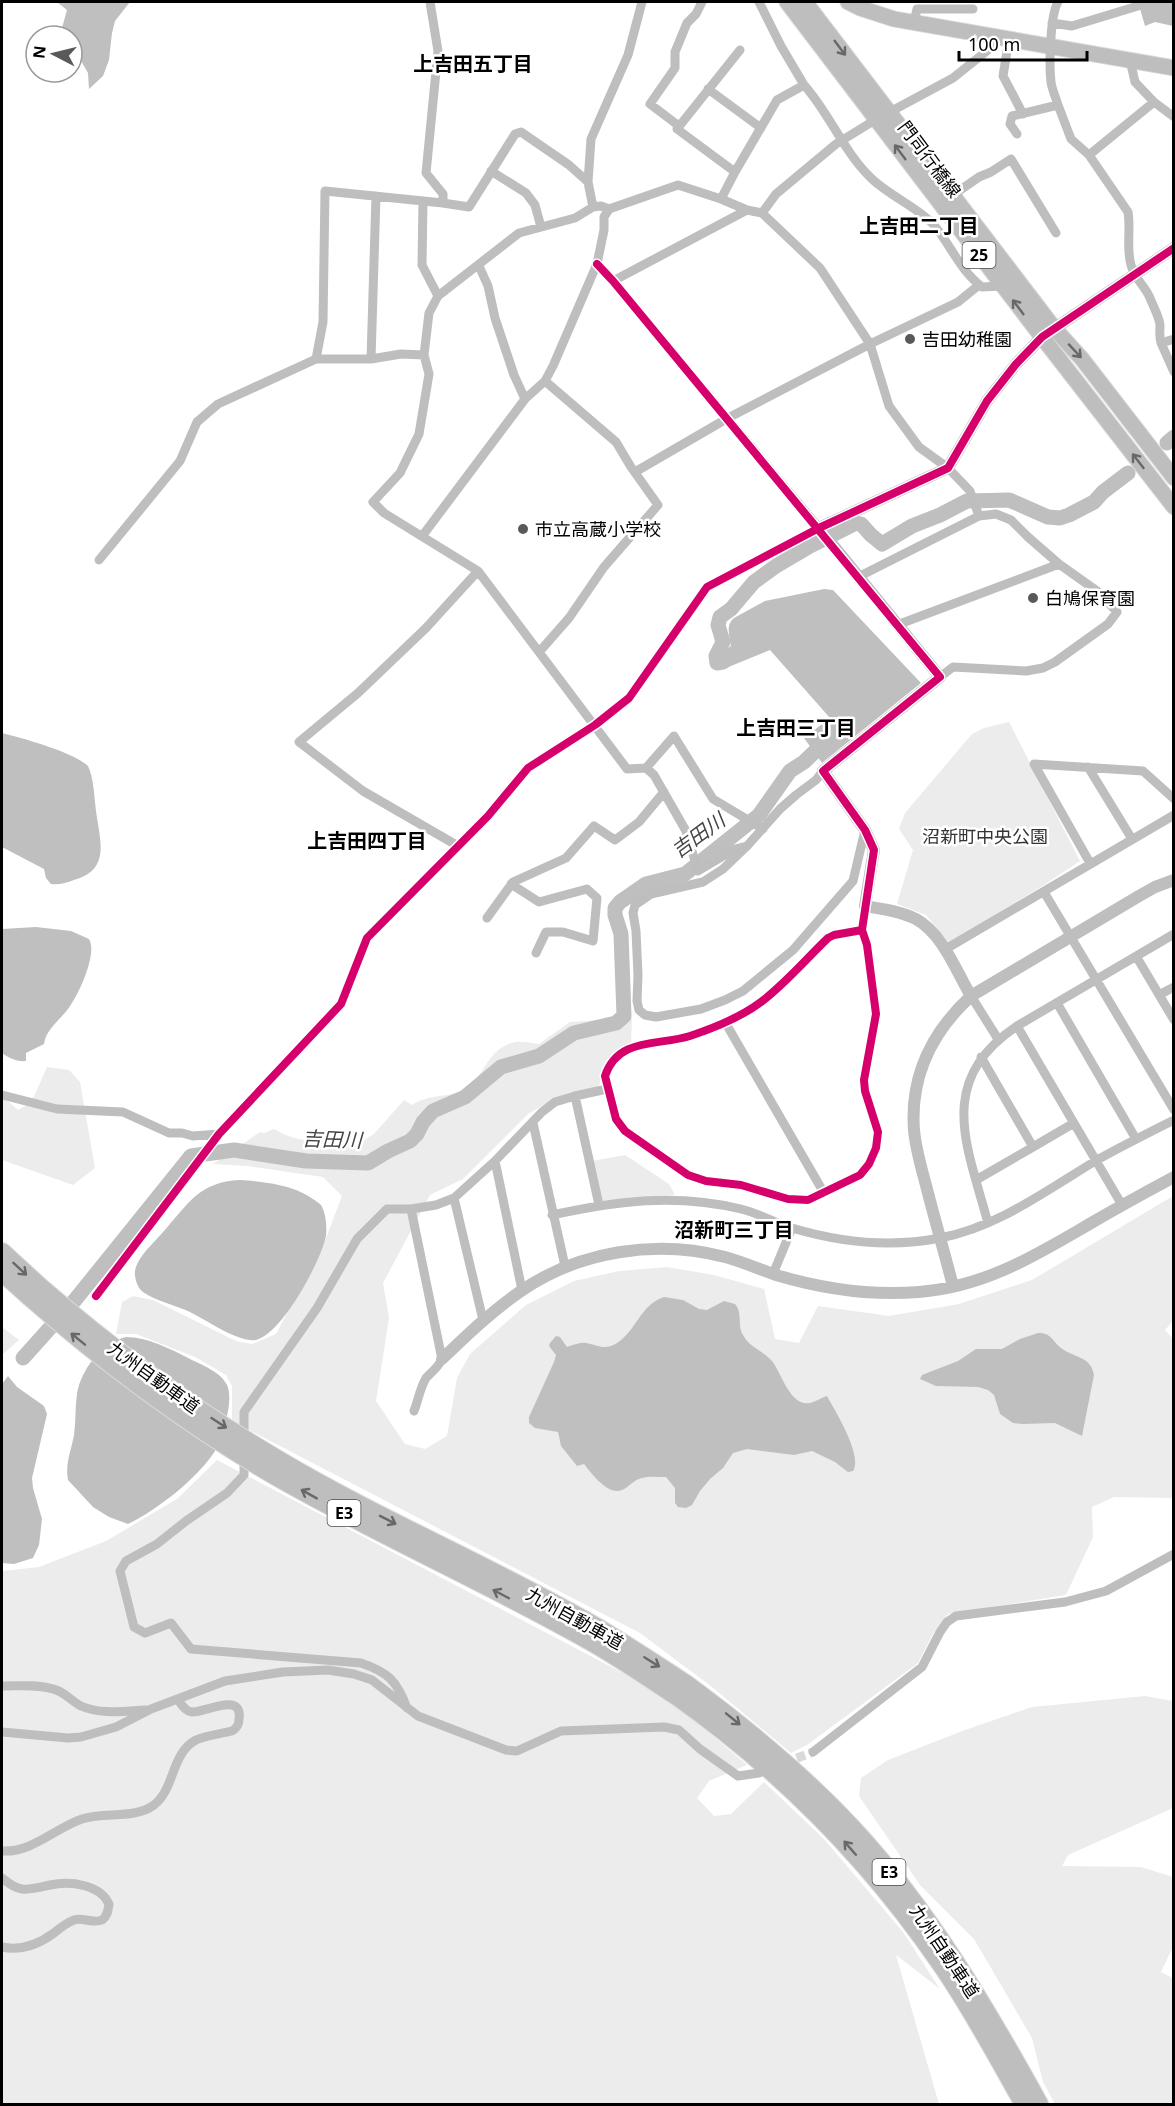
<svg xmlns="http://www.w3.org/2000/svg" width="1175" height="2106" font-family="'Noto Sans','Noto Sans JP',sans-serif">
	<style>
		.green { fill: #ececec }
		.water { fill: #bfbfbf }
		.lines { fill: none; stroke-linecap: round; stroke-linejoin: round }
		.river { stroke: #bfbfbf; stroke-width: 15 }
		.minor-tunnel { stroke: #d9d9d9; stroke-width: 9; stroke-dasharray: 9 4.5; stroke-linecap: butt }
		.primary-casing { stroke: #dbdbdb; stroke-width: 17 }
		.motorway-casing { stroke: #dbdbdb; stroke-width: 20 }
		.minor { stroke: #bebebe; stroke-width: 9 }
		.tertiary { stroke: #bebebe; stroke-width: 12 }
		.primary { stroke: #bebebe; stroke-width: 15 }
		.motorway { stroke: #bebebe; stroke-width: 18 }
		.motorway-bridge-casing { stroke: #dbdbdb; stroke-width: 20; stroke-linecap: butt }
		.motorway-bridge { stroke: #bebebe; stroke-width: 18 }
		.cycleway-casing { stroke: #fff; stroke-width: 11 }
		.cycleway { stroke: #d6006c; stroke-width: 8 }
		.oneway { stroke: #686868 }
		.poi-dot { fill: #595959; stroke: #fff; stroke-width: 2 }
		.labels { text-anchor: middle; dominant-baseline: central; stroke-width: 5; stroke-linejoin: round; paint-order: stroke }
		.shield { fill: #fff; stroke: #4c4c4c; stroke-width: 1.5 }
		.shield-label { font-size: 16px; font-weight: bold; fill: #000 }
		.street-label { font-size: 18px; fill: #000; stroke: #fff }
		.poi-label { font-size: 18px; fill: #000; stroke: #fff; text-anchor: start }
		.park-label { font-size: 18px; fill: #333; stroke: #fff }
		.neighbourhood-label { font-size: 20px; font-weight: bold; fill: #000; stroke: #fff }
		.water-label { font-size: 20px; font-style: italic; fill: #444; stroke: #fff }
	</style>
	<rect width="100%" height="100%" fill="#fff"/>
	<path class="green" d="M1009 722 1080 861 1044 885 949 943 926 915 897 904 913 850 899 829 905 813 972 734 984 728Z
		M632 1018 631 1043C610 1055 606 1064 599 1086L554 1099 528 1114 463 1179 430 1195 383 1283 389 1318 376 1401 405 1444 425 1449 447 1436 457 1378 470 1354 526 1305 574 1281 619 1271 667 1267 714 1275 764 1289 775 1339 799 1343 818 1306 889 1316 959 1304 1032 1280 1173 1196V1321L1165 1330 1174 1340 1173 1498 1114 1497 1092 1507 1093 1537 1066 1595 948 1614 934 1632 918 1663 807 1745 791 1753 712 1687 640 1633 232 1421V1386L226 1375 195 1357 136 1334H116L122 1302 133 1296 153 1300 236 1341 252 1344 276 1334 323 1246 342 1196 323 1177 247 1166 213 1164 260 1132 264 1133 274 1129C301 1145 322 1142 351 1133L364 1140 374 1134 404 1100 412 1105C429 1094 445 1098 461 1091 486 1080 484 1049 515 1042 522 1041 532 1043 539 1044L570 1022Z
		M47 1067 69 1070 80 1082 95 1168 73 1185 2 1160V1096L18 1110 31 1103Z
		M625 1155 669 1184 675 1195 633 1197 601 1202 592 1161Z
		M2 1327 19 1340 2 1355Z
		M217 1460 621 1672 680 1708 747 1765 709 1781 697 1798 714 1816 731 1814 764 1782 824 1839 903 1932 940 1989 896 1955 939 2104H2V1571L39 1567 106 1541 177 1499Z
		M1145 1696 1173 1701V1808L1068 1855 1062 1866 1141 1867 1173 1877V1947L1161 1972 1173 1978V2104H1055L1043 2082 1032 2038 974 1939 920 1885 859 1796 861 1778 888 1760 965 1730 1032 1707Z"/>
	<path class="water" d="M57 2H130L115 21 112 33 109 60 103 76 89 89 88 73 72 45V36H67L62 28 67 10Z
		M1138 2H1173V26L1155 22 1145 26Z
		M824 589 833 590 921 683 822 763 804 738 830 718 770 650 726 668 723 650 731 647C730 637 725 625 734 618L765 601Z
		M2 733C22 738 73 752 88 766 94 779 94 796 96 811 100 841 111 870 74 880 66 883 59 885 51 884L46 878 44 869 2 847Z
		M36 927 71 931 89 939C98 954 78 996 68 1009 60 1020 46 1029 44 1044L26 1053V1061C17 1062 9 1058 2 1053V929Z
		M240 1180C268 1182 299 1185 321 1205 326 1213 327 1227 326 1236 321 1261 282 1334 256 1340 250 1341 244 1339 238 1337 221 1331 206 1320 190 1312 175 1305 156 1301 143 1292 138 1288 136 1282 135 1276 133 1260 154 1243 164 1231 189 1203 199 1182 240 1180Z
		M664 1297 683 1300 699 1309 707 1310 724 1301 735 1304C743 1313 737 1325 743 1335 749 1347 762 1350 771 1360 781 1370 789 1407 810 1403 815 1402 821 1398 827 1396 835 1411 863 1455 853 1471L848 1472 835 1462 812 1451 794 1455 747 1449 733 1453 723 1468 710 1479 700 1491 692 1505 686 1508 678 1507 675 1503V1488L666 1477C658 1477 649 1476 642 1478 633 1480 629 1487 622 1490 608 1496 591 1473 584 1464L577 1466 561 1446 558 1432 535 1428 529 1423V1417L554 1362 556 1355 549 1346 550 1343 556 1336 560 1337 567 1347C573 1345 580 1342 586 1343 598 1345 604 1351 617 1343 637 1330 640 1305 664 1297Z
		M1038 1333C1052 1333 1052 1341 1061 1348 1074 1358 1091 1356 1094 1375L1082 1436 1055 1423 1022 1424 1013 1423 1000 1414 994 1395 988 1390 978 1387 936 1386 920 1379 922 1375 958 1361 976 1349H1002L1020 1339Z
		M126 1337C147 1337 171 1349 190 1359 202 1365 221 1372 227 1385 231 1394 229 1407 227 1416 225 1427 221 1442 215 1451 198 1478 157 1510 128 1524L109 1517 93 1507 68 1480C65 1464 71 1451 74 1435 76 1421 75 1407 77 1394 81 1369 102 1343 126 1337Z
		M8 1376 17 1387 44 1406 47 1414 32 1478 33 1488 42 1519 39 1545 33 1558 14 1564 2 1563V1384Z"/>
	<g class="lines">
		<path class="river" d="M1167 443 1174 437
			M739 649 723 662 717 663 716 656 723 642 718 625 720 617 731 609 754 582 776 566 810 546 856 523 861 524 871 535 882 544 912 526 940 515 967 501 1009 500 1048 517 1060 518 1069 515 1094 502 1103 492 1128 473
			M23 1358 75 1300 191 1156 234 1150 306 1161 368 1163 388 1151 410 1141 417 1134 423 1122 433 1111 465 1097 501 1067 539 1056 574 1033 616 1023 624 1016 621 934 615 915V908L620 902 646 884 685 874 739 831 759 815 790 771 804 762 829 738"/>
		<path class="minor-tunnel" d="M784 1763 813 1752"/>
		<defs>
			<path id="primary" d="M787 2 1042 337 1174 507
				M805 2 1054 328 1082 359 1174 478
				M848 2 860 8 894 19 1174 68"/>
			<path id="motorway" d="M2 1252 39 1286
				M2 1272 30 1297
				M686 1684C746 1728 803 1775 854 1830 929 1911 986 2008 1039 2104
				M678 1697C782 1771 871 1861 943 1967 973 2011 998 2058 1024 2104"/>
		</defs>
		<use href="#primary" class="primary-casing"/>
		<use href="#motorway" class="motorway-casing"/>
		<path class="minor" d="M914 22 917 9H973
			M1052 23 1072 26 1138 6
			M1009 39 1003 76 1023 114
			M1130 60 1135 82 1154 102 1174 117
			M804 85C830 114 843 151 871 178 888 195 919 208 934 225 951 246 960 270 982 287L1002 286
			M708 89 761 128
			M1154 102 1089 155 1128 212C1131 230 1126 248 1131 265 1134 278 1145 286 1150 298 1153 306 1159 316 1160 325 1160 332 1159 336 1161 343
			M1058 105C1056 98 1052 90 1051 82 1049 66 1050 15 1058 2
			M679 126 650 104 675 68V52L687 23 696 14 702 2
			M1017 134 1010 124 1012 116 1058 105 1071 139 1089 155
			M491 171 526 193 535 205 541 227
			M735 172 677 129 740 50
			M953 195 979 177 991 172 1011 159 1056 233
			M721 199 735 172 777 100 804 85 781 46 759 2
			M423 201 422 265 438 296
			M443 203 469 207 515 134 521 132 569 165 588 182
			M593 207 588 182 591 139 628 55 642 2
			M609 209 601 206 593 207 575 218 519 233 438 296 429 313 424 355 429 374 419 434 400 473 373 502 384 513 478 571 627 769 646 768 654 775 686 831 698 871 735 849 747 846
			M762 213 776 194 836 144 875 120 953 78 1003 38
			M479 266 488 286 495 318 514 375 525 399
			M613 281 747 210
			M1174 339 1161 343 1174 372
			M316 359 323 322 325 191 443 203V194L426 173 438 51 430 2
			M371 359 376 196
			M635 472 728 418 870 344 958 302 979 285
			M423 535 525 399 545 381 553 366 597 264 604 230V217L609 209 678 185 721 199 747 210 762 213 820 268 870 344 889 406 919 447 948 468 970 491 979 516
			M99 560 180 461 197 422 218 404 316 359H371L401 354 424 355
			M858 577 979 516 996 514 1011 520 1028 537 1059 564 1097 591 1117 612 1108 624 1055 662 1043 668 1026 671 953 667 940 677
			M897 625 1059 564
			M540 651 569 618 604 567 658 505 631 467 616 442 545 381
			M1088 767 1132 839
			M646 768 674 736 713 799 763 829
			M823 771 816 780 796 795 780 809 747 846 723 869 703 882 651 894 635 905 633 913 636 931 638 975 637 1001 639 1010 645 1015 656 1017 701 1009 725 1000 743 991 793 950 853 881 865 830
			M458 846 363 791 299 742 358 693 426 628 478 571
			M1090 863 1034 764 1143 771 1174 799
			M511 884 539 902 587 889 597 898 593 941 563 932H546L536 953
			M1044 892 1174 1110
			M487 918 513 882 566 858 594 826 615 840 639 822 664 792
			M862 930 834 935 828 938C806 959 785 984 761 1002 741 1017 714 1028 690 1036 658 1046 618 1037 605 1076L616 1119 625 1131 688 1175 706 1181 741 1185 788 1199 808 1200 860 1175 869 1164 876 1148 878 1132 865 1091 864 1080 876 1014 867 945 862 930 865 906
			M944 950 1174 815
			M1136 956 1174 1020
			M1159 995 1174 987
			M971 996 998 1039
			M1057 1003 1136 1139
			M725 1022 824 1193
			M1017 1026 1122 1205
			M981 1057 1033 1147 1074 1123
			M2 1095 57 1109 123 1112 169 1133H182L193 1136 219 1134
			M575 1096 599 1205
			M533 1123 565 1266
			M495 1161 522 1290
			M976 1180 1033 1147
			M454 1198 483 1320
			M411 1209 442 1359C438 1368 432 1371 426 1378 420 1388 418 1401 414 1411
			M552 1215C617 1201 675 1193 741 1209 758 1213 775 1223 792 1228 839 1242 890 1248 940 1238 998 1227 1047 1190 1097 1160 1122 1146 1148 1133 1174 1120
			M988 1223C967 1145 935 1081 1017 1026L1174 934
			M773 1274 792 1228
			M96 1296 219 1134 341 1004 367 938 488 816 528 768 595 725 629 698 707 587 819 528 613 281 597 264
			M244 1439V1412L317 1308 357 1239 387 1209H411L436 1205 454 1198 495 1161 542 1112 555 1102 575 1096 607 1089
			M244 1456V1475L227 1493 186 1521 157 1544 126 1561 120 1571 134 1627 145 1633 171 1623 191 1649 361 1663C388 1672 397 1681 407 1708
			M2 1686C18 1686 37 1684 53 1689 64 1691 71 1701 81 1706 101 1715 124 1711 146 1710
			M2 1732 68 1738 81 1737 116 1727 151 1709 225 1681 283 1672 328 1670 354 1674 372 1680 418 1716 506 1750 517 1751 561 1731 664 1727 679 1730 700 1749 738 1776 759 1773
			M813 1752 922 1667 940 1632 947 1622 956 1616 1065 1602 1106 1591 1174 1554
			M2 1851C32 1853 55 1828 82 1819 105 1811 133 1820 154 1805 175 1789 171 1753 196 1740 207 1735 220 1734 232 1731 237 1728 239 1725 239 1719 243 1691 204 1713 192 1712 185 1711 182 1705 178 1700
			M2 1878C8 1883 15 1888 22 1889 32 1890 41 1887 50 1885 70 1881 100 1884 109 1904 108 1910 108 1916 102 1920 93 1924 83 1917 74 1920 66 1923 60 1928 54 1933 39 1944 21 1951 2 1947"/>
		<path class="tertiary" d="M971 996C956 971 943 934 916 919 900 911 882 909 865 906L874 850 865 830 823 771 940 677 819 528 948 468 987 401 1016 364 1042 337 1174 248
			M953 1286C945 1255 936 1224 928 1193 923 1173 916 1152 914 1130 910 1077 932 1032 971 996L1139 896 1155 887 1174 880
			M442 1359C467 1335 492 1311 521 1291 579 1251 656 1239 725 1257 743 1262 759 1269 776 1275 823 1289 870 1296 919 1292 983 1287 1033 1257 1086 1226 1115 1209 1144 1193 1174 1177"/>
		<use href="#primary" class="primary"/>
		<use href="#motorway" class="motorway"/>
		<defs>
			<path id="motorway-bridge" d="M39 1286C113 1350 192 1409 277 1459 381 1521 493 1567 598 1628 628 1646 657 1665 686 1684
				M30 1297C105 1363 186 1423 272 1474 376 1534 486 1582 590 1641 620 1658 649 1678 678 1697"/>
		</defs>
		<use href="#motorway-bridge" class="motorway-bridge-casing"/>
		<use href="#motorway-bridge" class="motorway-bridge"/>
		<defs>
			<path id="cycleway" d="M597 264 613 281 940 677 823 771 865 830 874 850 862 930 867 945 876 1014 864 1080 865 1091 878 1132 876 1148 869 1164 860 1175 808 1200 788 1199 741 1185 706 1181 688 1175 625 1131 616 1119 605 1076C618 1037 658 1046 690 1036 714 1028 741 1017 761 1002 785 984 806 959 828 938L834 935 862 930
				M96 1296 219 1134 341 1004 367 938 488 816 528 768 595 725 629 698 707 587 819 528 948 468 987 401 1016 364 1042 337 1174 248"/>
		</defs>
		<use href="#cycleway" class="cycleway-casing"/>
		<use href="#cycleway" class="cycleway"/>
	</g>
	<defs><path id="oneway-shaft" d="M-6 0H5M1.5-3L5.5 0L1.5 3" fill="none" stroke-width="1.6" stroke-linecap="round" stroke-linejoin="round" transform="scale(1.5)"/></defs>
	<g class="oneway">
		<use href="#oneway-shaft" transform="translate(840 48) rotate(53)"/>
		<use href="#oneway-shaft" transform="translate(900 152) rotate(-127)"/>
		<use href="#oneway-shaft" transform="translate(1018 307) rotate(-127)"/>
		<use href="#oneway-shaft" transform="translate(1075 351) rotate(47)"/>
		<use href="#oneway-shaft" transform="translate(1138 461) rotate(-128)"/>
		<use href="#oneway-shaft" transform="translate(20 1269) rotate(43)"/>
		<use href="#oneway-shaft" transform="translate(78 1339) rotate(-141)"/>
		<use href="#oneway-shaft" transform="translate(219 1423) rotate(33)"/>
		<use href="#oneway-shaft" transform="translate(309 1494) rotate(-151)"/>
		<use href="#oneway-shaft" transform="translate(388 1520) rotate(27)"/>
		<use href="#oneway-shaft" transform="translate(501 1594) rotate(-152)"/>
		<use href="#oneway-shaft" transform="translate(652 1662) rotate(32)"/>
		<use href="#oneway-shaft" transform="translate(733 1719) rotate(39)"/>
		<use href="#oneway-shaft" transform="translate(850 1848) rotate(-131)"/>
	</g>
	<g class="poi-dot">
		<circle cx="910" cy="339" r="6"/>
		<circle cx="523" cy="529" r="6"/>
		<circle cx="1033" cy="598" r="6"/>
	</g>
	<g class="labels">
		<g class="shield">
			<rect x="962.5" y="242" width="33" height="26" rx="4.5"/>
			<rect x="327.5" y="1500" width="33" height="26" rx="4.5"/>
			<rect x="872.5" y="1859" width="33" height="26" rx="4.5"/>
		</g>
		<g class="shield-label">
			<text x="979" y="255">25</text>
			<text x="344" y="1513">E3</text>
			<text x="889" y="1872">E3</text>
		</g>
		<g class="street-label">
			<text transform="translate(930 159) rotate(53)">門司行橋線</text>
			<text transform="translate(154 1377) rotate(36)">九州自動車道</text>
			<text transform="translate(575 1618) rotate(29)">九州自動車道</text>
			<text transform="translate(945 1951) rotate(56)">九州自動車道</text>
		</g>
		<g class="poi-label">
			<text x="922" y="339">吉田幼稚園</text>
			<text x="535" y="529">市立高蔵小学校</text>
			<text x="1045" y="598">白鳩保育園</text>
		</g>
		<g class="park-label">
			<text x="985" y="836">沼新町中央公園</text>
		</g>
		<g class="neighbourhood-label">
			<text x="473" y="63">上吉田五丁目</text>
			<text x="919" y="225">上吉田二丁目</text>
			<text x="796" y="727">上吉田三丁目</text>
			<text x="367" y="840">上吉田四丁目</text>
			<text x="734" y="1229">沼新町三丁目</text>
		</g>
		<g class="water-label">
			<text transform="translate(698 835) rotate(-36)">吉田川</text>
			<text transform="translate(332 1139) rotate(2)">吉田川</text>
		</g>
	</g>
	<rect width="1175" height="2106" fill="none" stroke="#000000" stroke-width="6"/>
	<g transform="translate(54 54) rotate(277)"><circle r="28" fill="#ffffff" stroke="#999999" stroke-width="1.5"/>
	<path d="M0-4.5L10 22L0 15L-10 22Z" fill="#595959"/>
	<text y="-9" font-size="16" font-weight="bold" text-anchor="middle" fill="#000000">N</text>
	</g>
	<path d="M959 51v9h128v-9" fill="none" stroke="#000000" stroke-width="3"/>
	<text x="968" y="51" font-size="18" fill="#000000" stroke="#ffffff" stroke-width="4.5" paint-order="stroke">100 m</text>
</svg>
